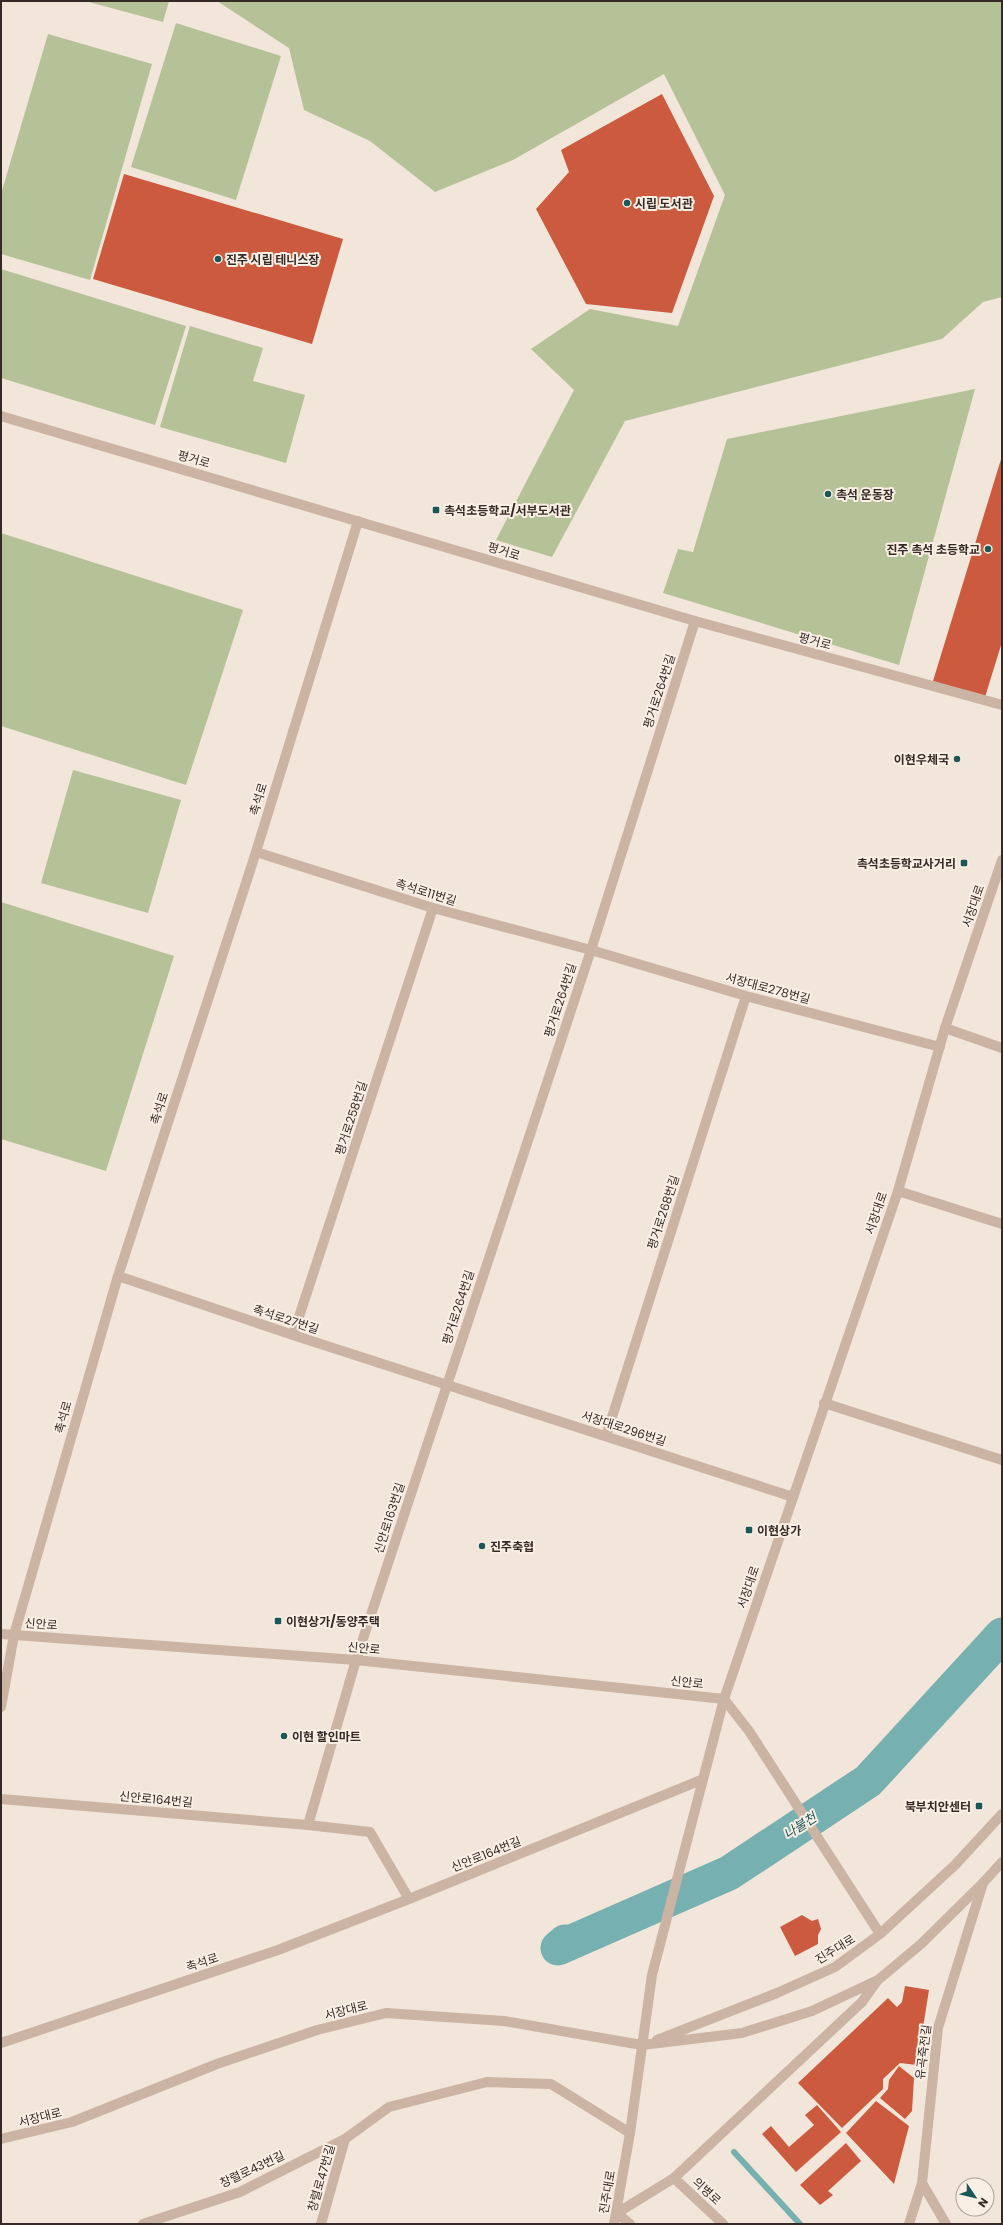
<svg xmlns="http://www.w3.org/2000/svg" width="1003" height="2225" font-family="Poppins,'Noto Sans KR',sans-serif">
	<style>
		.green { fill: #b5c298 }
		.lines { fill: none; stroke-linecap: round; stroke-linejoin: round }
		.stream { stroke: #77b0b0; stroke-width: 6 }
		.river { stroke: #77b0b0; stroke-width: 35 }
		.building { fill: #cb5a3e }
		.minor { stroke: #cbb4a4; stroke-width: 10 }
		.tertiary { stroke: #cbb4a4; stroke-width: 10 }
		.poi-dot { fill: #1a5759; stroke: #faefe5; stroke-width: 1.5 }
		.labels { text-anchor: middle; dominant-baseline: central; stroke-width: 4; stroke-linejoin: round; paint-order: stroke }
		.poi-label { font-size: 12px; font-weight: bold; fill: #362a26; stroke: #faefe5; text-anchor: start }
		.street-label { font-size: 12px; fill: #362a26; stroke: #faefe5 }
		.water-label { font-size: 13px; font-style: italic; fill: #1a5759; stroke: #faefe5 }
	</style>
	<rect width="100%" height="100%" fill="#f2e5d9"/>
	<path class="green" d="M85 1H169L163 22Z
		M217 1H1002V297L983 302 942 339 625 421 552 557 496 540 574 390 531 349 590 309 678 326 725 195 664 74 513 160 435 192 370 141 304 110 289 48Z
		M176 23 281 56 236 200 131 167Z
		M48 34 152 64 90 280 1 254V194Z
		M1 269 186 326 155 425 1 378Z
		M190 326 263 348 253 381 305 395 286 463 160 427Z
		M975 389 899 665 663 593 678 549 693 552 727 439Z
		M1 533 243 610 186 785 1 726Z
		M73 770 181 800 148 913 41 883Z
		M1 902 174 956 106 1171 1 1139Z"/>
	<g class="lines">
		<path class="stream" d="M734 2152 800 2224"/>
		<path class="river" d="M565 1942 558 1948 729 1873 868 1781 1002 1635"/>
	</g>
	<path class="building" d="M662 94 714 196 672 313 586 304 536 209 569 172 561 150Z
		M124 174 343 239 312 344 93 279Z
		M1002 456V642L985 697 933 681Z
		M802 1915 812 1921 818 1919 821 1929 818 1935V1944L795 1956 780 1927Z
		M905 1986 929 1990 917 2065 900 2063 883 2079V2089L842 2128 798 2083 888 1998 897 2007 902 2002Z
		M899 2066 914 2078 912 2111 905 2119 880 2098 888 2089 889 2080Z
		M876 2101 909 2126 894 2184 846 2133Z
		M817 2105 841 2132 796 2172 762 2134 771 2126 789 2147 814 2125 805 2115Z
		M846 2143 861 2161 828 2191 833 2195 820 2205 800 2185Z"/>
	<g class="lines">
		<path class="minor" d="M256 852 433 908 591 950 746 996 940 1047
			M945 1028 1002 1048
			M898 1191 1002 1224
			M118 1276 293 1335 793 1497
			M293 1335 433 908
			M824 1403 1002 1460
			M606 1436 746 996
			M1 1799 308 1825 370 1832 409 1899
			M308 1825 356 1660 591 950 695 621
			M1 2043 278 1950 409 1899 701 1780
			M922 2183 946 2224
			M617 2213 630 2224
			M143 2224 240 2192 345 2139 389 2107 487 2082 551 2084 630 2133
			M321 2224 345 2139
			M909 2224 922 2183 938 2028 983 1883"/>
		<path class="tertiary" d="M1 416 695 621 1002 705
			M1 1634 356 1660 724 1699 749 1731 880 1934
			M1 1707 14 1635 118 1276 256 852 358 521
			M657 2040 777 1993 835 1967 880 1934 955 1865 1002 1814
			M1 2139 72 2122 217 2064 317 2030 386 2013 504 2021 642 2045 742 2033 812 2011 878 1980 921 1944 983 1883 1002 1862
			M674 2178 723 2224
			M617 2213 674 2178 862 2002 877 1981
			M614 2224 630 2133 652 1975 724 1699 898 1191 945 1028 1002 860"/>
	</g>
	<g class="poi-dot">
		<circle cx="627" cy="203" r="4"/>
		<circle cx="218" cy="259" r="4"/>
		<circle cx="828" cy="494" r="4"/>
		<rect x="432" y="506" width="8" height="8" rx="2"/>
		<circle cx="988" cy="549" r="4"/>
		<circle cx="957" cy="759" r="4"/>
		<rect x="960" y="859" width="8" height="8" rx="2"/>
		<rect x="745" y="1526" width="8" height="8" rx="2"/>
		<circle cx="482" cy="1546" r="4"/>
		<rect x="274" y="1617" width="8" height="8" rx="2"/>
		<circle cx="284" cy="1736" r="4"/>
		<rect x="975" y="1802" width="8" height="8" rx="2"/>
	</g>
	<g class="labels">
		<g class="poi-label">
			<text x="635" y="203">시립 도서관</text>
			<text x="226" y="259">진주 시립 테니스장</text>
			<text x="836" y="494">촉석 운동장</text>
			<text x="444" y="510">촉석초등학교/서부도서관</text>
			<text x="980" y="549" text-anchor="end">진주 촉석 초등학교</text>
			<text x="949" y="759" text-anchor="end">이현우체국</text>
			<text x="956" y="863" text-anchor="end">촉석초등학교사거리</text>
			<text x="757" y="1530">이현상가</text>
			<text x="490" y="1546">진주축협</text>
			<text x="286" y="1621">이현상가/동양주택</text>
			<text x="292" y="1736">이현 할인마트</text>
			<text x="971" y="1806" text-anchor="end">북부치안센터</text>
		</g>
		<g class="street-label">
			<text transform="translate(194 459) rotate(16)">평거로</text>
			<text transform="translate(504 551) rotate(17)">평거로</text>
			<text transform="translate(815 641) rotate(15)">평거로</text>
			<text transform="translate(659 691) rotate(-72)">평거로264번길</text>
			<text transform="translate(258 799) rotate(-73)">촉석로</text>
			<text transform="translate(426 892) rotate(17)">촉석로11번길</text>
			<text transform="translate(973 906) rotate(-71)">서장대로</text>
			<text transform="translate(768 988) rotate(15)">서장대로278번길</text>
			<text transform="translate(560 1000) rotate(-72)">평거로264번길</text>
			<text transform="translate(159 1108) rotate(-72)">촉석로</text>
			<text transform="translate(351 1118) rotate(-72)">평거로258번길</text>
			<text transform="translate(663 1212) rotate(-72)">평거로268번길</text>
			<text transform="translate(876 1213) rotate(-71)">서장대로</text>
			<text transform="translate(458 1307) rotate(-72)">평거로264번길</text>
			<text transform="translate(286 1319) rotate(18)">촉석로27번길</text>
			<text transform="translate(63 1417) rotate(-74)">촉석로</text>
			<text transform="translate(624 1428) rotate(18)">서장대로296번길</text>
			<text transform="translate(389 1518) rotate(-72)">신안로163번길</text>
			<text transform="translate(748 1587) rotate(-71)">서장대로</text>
			<text transform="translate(41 1624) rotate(4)">신안로</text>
			<text transform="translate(364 1648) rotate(5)">신안로</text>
			<text transform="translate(687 1682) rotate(6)">신안로</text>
			<text transform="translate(156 1799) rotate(5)">신안로164번길</text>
			<text transform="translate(486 1854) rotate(-22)">신안로164번길</text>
			<text transform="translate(835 1949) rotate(-32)">진주대로</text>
			<text transform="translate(202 1962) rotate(-18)">촉석로</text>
			<text transform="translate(346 2010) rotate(-14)">서장대로</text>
			<text transform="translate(923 2052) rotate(-83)">유곡죽전길</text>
			<text transform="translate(40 2117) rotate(-14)">서장대로</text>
			<text transform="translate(252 2169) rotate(-25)">창렬로43번길</text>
			<text transform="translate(321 2178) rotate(-74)">창렬로47번길</text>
			<text transform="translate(707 2191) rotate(43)">의병로</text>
			<text transform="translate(607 2192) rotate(-80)">진주대로</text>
		</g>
		<g class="water-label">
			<text transform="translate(800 1826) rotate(-33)">나불천</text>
		</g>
	</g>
	<rect width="1003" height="2225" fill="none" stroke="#362a26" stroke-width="4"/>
	<g transform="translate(975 2197) rotate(125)"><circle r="19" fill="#faefe5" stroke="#aca099"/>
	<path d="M0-3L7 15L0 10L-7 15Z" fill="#1a5759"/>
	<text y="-6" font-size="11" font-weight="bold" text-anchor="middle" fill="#362a26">N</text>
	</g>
</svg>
